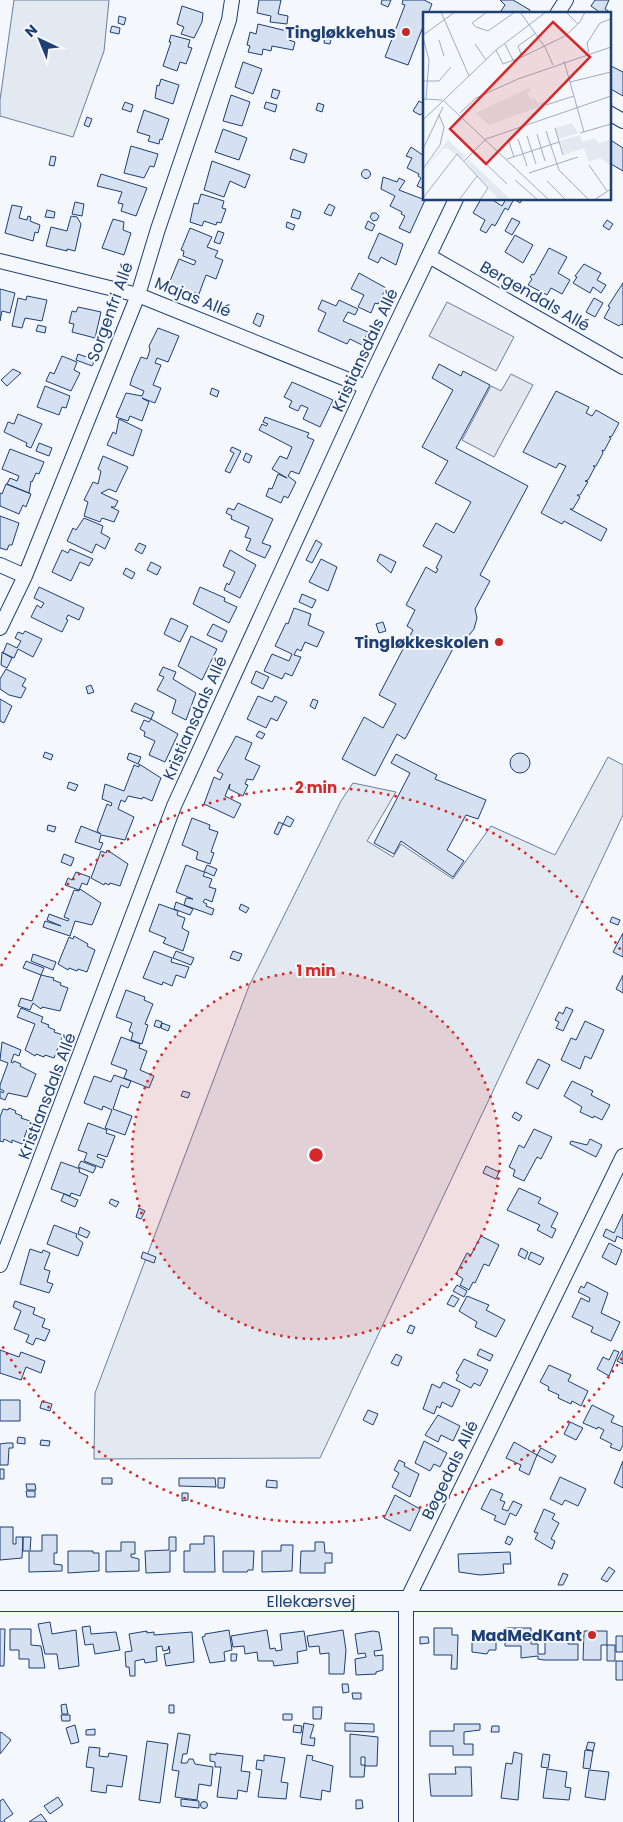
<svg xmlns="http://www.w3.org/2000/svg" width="623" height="1822" font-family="Poppins,sans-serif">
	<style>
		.green { fill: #e3e9f0; stroke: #687fa3 }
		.parking { fill: #e3e8f0; stroke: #687fa3 }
		.building { fill: #d5e0f0; stroke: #1d3f73 }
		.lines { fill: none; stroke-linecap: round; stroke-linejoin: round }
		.street-casing { stroke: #1d3f73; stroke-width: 16 }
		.secondary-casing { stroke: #1d3f73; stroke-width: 22 }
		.street { stroke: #f4f7fb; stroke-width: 14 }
		.secondary { stroke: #f4f7fb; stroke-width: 20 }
		.ring { fill: none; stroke: #d62828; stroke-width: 2.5; stroke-dasharray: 2.5 5 }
		.poi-dot { fill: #c62828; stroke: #f4f7fb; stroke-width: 2 }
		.labels { text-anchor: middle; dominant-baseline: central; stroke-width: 4; stroke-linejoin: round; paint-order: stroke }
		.poi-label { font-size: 16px; font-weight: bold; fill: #1d3f73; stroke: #f4f7fb; text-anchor: end }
		.street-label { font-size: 16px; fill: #1d3f73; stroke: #f4f7fb }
		.inset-road { fill: none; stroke: #9eadc5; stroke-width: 1 }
		.view { fill: #d62828; fill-opacity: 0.15; stroke: #d62828; stroke-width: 2.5 }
		.inset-edge { fill: none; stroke: #1d3f73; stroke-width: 2.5 }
		.centre { fill: #d62828; stroke: #f4f7fb; stroke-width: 2.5 }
		.ring-label { font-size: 15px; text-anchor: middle; font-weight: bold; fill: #d62828; stroke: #f4f7fb; stroke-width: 4; stroke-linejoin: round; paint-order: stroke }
	</style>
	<rect width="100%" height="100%" fill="#f4f7fb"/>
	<path class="green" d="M14 0H109L104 51 73 137 0 116V100Z
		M608 757 623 765V815L320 1458 94 1459 95 1393 249 986 341 801 353 783 396 792 367 841 393 857 401 844 453 879 491 826 555 855Z"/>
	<path class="parking" d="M447 302 514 337 496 371 429 336Z
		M511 374 533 385 494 457 462 440 491 386 501 391Z"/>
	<path class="building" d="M259 0H281L278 14 288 16 287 24 270 22 271 16 257 13Z
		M382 0H391L388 7 381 4Z
		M403 0H424L432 4 428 14H424V24L408 65 385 57 405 5 402 4Z
		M500 0H513L530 10 527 14H499L505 5Z
		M595 0H609L605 9 611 13 609 16V14H602L591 6Z
		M182 6 203 13 202 22 194 38 181 34 184 27 177 24Z
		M119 16 126 18 124 25 118 23Z
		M258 24 291 32 289 40 295 42 293 50 272 46 271 51 263 49 262 55 248 52 250 46 247 45 250 32 256 34Z
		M112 26 120 28 119 34 110 32Z
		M325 34 332 35 330 44 324 43Z
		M171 35 190 40 188 47 192 48 186 64 180 62 177 71 163 66 171 42H169Z
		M243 62 262 69 253 94 235 87Z
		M609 65 623 72V96L609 88Z
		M161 79 179 85 173 104 155 98 157 85 159 86Z
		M273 89 280 91 277 99 271 97Z
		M231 95 250 102 242 126 223 121Z
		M419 101 424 104V112L420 115 413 111Z
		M125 102 133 105 131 112 122 109Z
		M266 102 277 105 275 112 264 108Z
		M318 103 324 105 322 112 316 110Z
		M144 110 169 119 162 140 160 139 159 144 148 141 150 136 137 132Z
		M87 117 92 119 89 127 84 125Z
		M223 129 247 138 239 160 215 152Z
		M609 139 623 148V171L611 164 609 167Z
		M131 146 158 154 154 167 150 166 144 178 124 173Z
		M411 147 424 156V189L417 186 421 178 418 176 419 174 407 168 412 158 406 156Z
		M293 149 307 154 304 163 290 159Z
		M51 156 56 157 54 166 49 165Z
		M212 161 250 175 245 188 230 181 224 197 204 190Z
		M361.5 174a4.5 4.5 0 1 1 9 0a4.5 4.5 0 1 1-9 0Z
		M101 174 147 188 136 216 121 211 123 204 118 203 122 192 97 186Z
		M383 177 397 182 399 178 405 181 399 190 425 200 410 233 399 228 405 216 401 214 402 212 390 206 395 196 381 189Z
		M201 194 224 201 222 208 226 209 221 223 217 222 216 225 204 221 202 226 190 222 194 203 198 204Z
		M481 199H491L502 206 506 199H523L520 203 514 199 508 210 505 208 495 226 492 224 486 233 480 230 485 220 473 213Z
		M75 202 84 204 82 216 72 214Z
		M329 204 335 207 331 216 324 213Z
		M12 205 22 207 19 218 27 220 28 216 31 217 30 221 40 225 38 233 35 232 33 241 5 233Z
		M293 209 301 212 299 219 291 217Z
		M47 210 55 212 54 218 45 217Z
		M372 213H376L379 216 377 220 373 221 370 217Z
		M71 216 77 217 81 224 75 251 67 249V251L46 246 51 227 67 231Z
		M512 218 520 222 512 235 505 231Z
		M113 219 124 222 123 230 131 233 124 255 102 248Z
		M607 220 613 224 609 230 603 226Z
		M368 221 375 225 372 231 365 228Z
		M287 222 295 225 293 230 286 227Z
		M190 228 212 237 207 247 218 251 215 257 223 260 216 279 206 275 199 294 168 286 179 259 194 265 196 261 183 256 184 251 181 250Z
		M218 231 224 233 220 244 214 242Z
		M379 233 403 244 396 265 381 257 378 263 368 258Z
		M515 235 533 245 523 263 505 252Z
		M549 248 567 257 558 273 570 280 562 294 551 288 547 295 528 285 532 279 530 277 532 274 534 275Z
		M584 264 601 273 597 280 606 285 601 293 593 287 590 293 573 283 577 277 575 276Z
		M359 273 386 288 378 304 375 303 371 313 358 307 364 295 351 289Z
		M623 283V325L621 324 619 326 604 318 610 307 608 306Z
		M0 289 15 293 10 313 2 311 0 321Z
		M27 296 47 300 42 321 25 318 22 328 12 326 18 298 26 300Z
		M594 298 603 303 595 317 586 312Z
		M322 300 336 306 339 300 358 309 355 315 348 312 343 321 368 332 362 345 350 339 347 344 318 331 326 313 318 309Z
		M78 307 101 312 95 338 72 332 74 324 69 323 72 311 76 312Z
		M257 313 264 316 260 327 253 323Z
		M38 325 46 327 45 333 36 331Z
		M158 328 179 336 168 362 157 358 155 363 161 365 153 385 161 388 155 403 142 398 149 402 142 421 130 416 128 421 116 417 126 393 142 396 144 391 130 385 132 378 141 357 147 359 150 350 149 346Z
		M78 354 95 360 92 366 76 360Z
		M62 356 77 362 74 370 80 373 71 391 46 381 50 372 54 374Z
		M439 364 461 376 463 371 490 385 456 448 528 486 480 575 490 581 475 609 477 618 474 629 466 639 456 643 405 739 397 734 375 776 342 759 364 717 383 728 396 704 379 695 413 630 407 626 415 610 406 605 426 567 436 573 438 569 436 568 442 556 423 546 436 523 454 533 471 502 435 483 448 461 422 447 453 390 432 378Z
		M13 369 21 373 7 386 1 380Z
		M292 382 333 400 320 427 303 419 308 408 301 405 298 411 289 407 292 401 284 397Z
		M45 386 70 396 66 408 62 407 59 415 37 407Z
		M212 388 219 391 217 397 210 394Z
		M556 391 589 407 586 413 592 416 596 410 619 423 612 436 609 437 611 438 604 451 602 450 603 453 596 466H593L595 467 588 480 585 481 588 482 580 495H577L580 497 573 509H570L607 529 601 541 564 521 562 524 541 513 566 466 559 463 556 468 523 452Z
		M18 414 42 424 31 448 26 446 27 443 4 432 8 422 14 424Z
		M265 417 309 433 307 437 314 440 299 474 291 471 288 476 296 482 288 498 284 496 281 503 266 496 269 488 272 489 278 474 287 478 272 469 280 456 287 459 292 447 259 430 262 424 266 426 268 424 263 422Z
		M119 419 142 430 133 456 107 445 113 432 116 434Z
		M39 443 52 448 49 456 36 451Z
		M232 447 241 451 230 473 225 471 234 453 230 451Z
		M10 449 44 462 39 474 36 473 32 482 31 481 29 493 7 484 10 478 17 481 19 476 2 469Z
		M246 453 252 456 249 463 243 460Z
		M103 456 128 467 116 492 109 489 101 493 118 501 115 507H111L119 511 114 522 102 518 100 522 84 516 88 502 84 500 93 482 98 484 101 471 98 469Z
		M6 484 31 494 26 507 23 505 19 514 0 506V493L2 494Z
		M238 503 273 519 262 543 271 546 265 558 246 550 251 539 245 537 249 527 231 519 232 516 226 513 228 508 234 510Z
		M0 516 19 523 12 545H9L7 550 0 548Z
		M84 518 103 526 101 533 110 538 105 549 96 544 92 553 67 541 73 528 76 530Z
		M316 540 322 544 312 563 306 560Z
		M139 543 146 546 142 554 135 550Z
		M70 549 93 559 89 566 80 562 71 581 52 572 62 550 68 553Z
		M230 550 256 565 240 598 224 590 227 583 229 585 235 572 223 566Z
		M380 554 396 562 391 573 377 561Z
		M321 559 337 567 328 591 309 582Z
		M151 562 161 567 157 575 147 570Z
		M126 568 135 573 132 579 123 574Z
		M39 587 84 608 79 620 68 615 66 619 68 620 62 632 31 617 37 605 41 608 44 603 34 598Z
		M200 587 225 598 224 601 237 607 229 623 193 604Z
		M302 594 316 600 312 608 299 602Z
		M294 608 311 614 308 625 324 632 317 647 305 642 301 651 297 649 294 655 301 657 292 676 285 673 282 679 264 671 272 654 289 661 292 654 275 646 286 623 288 624Z
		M171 618 188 626 180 642 164 634Z
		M383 622 386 631 379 633 376 624Z
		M213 624 227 631 222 642 207 635Z
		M25 631 42 639 33 657 18 649 14 658 3 653 7 643 17 648 21 641 15 638 18 632 23 634Z
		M191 636 217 649 202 680 178 666Z
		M2 652 12 658 7 668 1 665Z
		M163 667 176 672 173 679 196 693 186 720 172 713 176 700 157 690 164 677 159 675Z
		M6 669 26 679 22 686 26 688 21 698 9 695 0 689V679Z
		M256 671 269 677 263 689 251 683Z
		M91 685 94 692 88 694 86 687Z
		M258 696 272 702 275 696 287 702 277 721 271 718 266 728 247 719Z
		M0 699 12 706 4 723 0 721Z
		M313 699 318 701 315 709 310 706Z
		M135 703 154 712 151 719 178 734 165 762 149 755 155 741 144 736 145 732 140 729 144 720 149 722 151 719 131 711Z
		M259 731 265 734 262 739 256 736Z
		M236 736 252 743 245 759 260 766 253 780 247 779 245 784 248 785 243 796 229 789 230 784 225 796 241 804 234 818 204 804 214 777 220 780 223 774 217 771Z
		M45 752 53 755 51 760 43 757Z
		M129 753 141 757 138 764 127 759Z
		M510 763a10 10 0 1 1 20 0a10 10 0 1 1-20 0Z
		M396 754 437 775 435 779 486 800 478 819 466 815 447 850 464 861 453 877 401 841 394 854 374 843 410 773 391 763Z
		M139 764 161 778 152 801 143 797 142 799 128 796 125 802 121 800 118 809 134 817 125 840 101 835 99 842 103 843 100 850 75 842 81 826 101 834 97 831 107 804 111 806 112 803 102 799 105 784 124 791 134 765 139 767Z
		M69 782 78 785 75 791 67 788Z
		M287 816 294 820 290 827 283 824Z
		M192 818 210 825 209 829 218 832 211 852 214 853 210 864 196 859 198 852 182 845Z
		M279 822 283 824 278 835 274 833Z
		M48 825 56 827 54 832 47 830Z
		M107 850 128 864 120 886 110 883 109 885 105 883 104 885 91 878 101 851 106 853Z
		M64 854 74 858 71 866 61 862Z
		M186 865 204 872 207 865 217 869 214 876 205 872 203 876 212 879 209 887 216 889 212 902 205 899 203 902 207 904 206 906 214 909 212 915 184 905 186 898 193 899 176 892Z
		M76 872 90 877 87 885 82 883 79 890 65 885 68 878 72 880Z
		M80 889 101 903 92 925 75 921 70 936 43 927 45 921 61 926 47 920 49 914 68 921 69 919 64 917 74 890 79 891Z
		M176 902 193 909 190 915 174 909Z
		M159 904 178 911 177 915 185 918 182 928 189 932 183 951 163 943 166 938 149 931Z
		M241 904 249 908 246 913 239 909Z
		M612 917 620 920 618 925 610 922Z
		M623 933V957L613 952Z
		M74 936 88 944 87 946 95 950 87 972 78 969 77 971 69 968 68 970 58 964 69 937 73 939Z
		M154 951 172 958 171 962 189 967 185 978 176 975 172 986 163 982 162 985 143 978Z
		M176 951 194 958 191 965 173 958Z
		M233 951 242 954 239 961 230 958Z
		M33 954 56 962 53 970 31 961Z
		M26 961 44 968 41 975 23 968Z
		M41 975 54 978 53 980 61 983 60 985 68 988 60 1011 42 1007 41 1009 33 1003 30 1010 18 1006 21 998 32 1001Z
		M623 975V993L616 989Z
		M126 990 145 997 144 1000 153 1004 145 1024 148 1025 142 1044 131 1040 133 1033 129 1031 132 1023 116 1017Z
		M566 1007 573 1010 563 1031 556 1028 559 1022 555 1020 559 1012 563 1014Z
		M21 1008 43 1017 41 1022 49 1025 48 1027 55 1030 54 1032 63 1035 54 1058 45 1055 44 1057 36 1054 35 1056 25 1050 35 1024 17 1017Z
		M156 1020 162 1022 160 1028 154 1026Z
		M585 1021 604 1030 591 1059 585 1056 580 1069 561 1060 571 1038 576 1040Z
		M162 1023 170 1026 168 1031 161 1028Z
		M121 1037 140 1044 139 1048 147 1051 140 1070 154 1076 149 1088 124 1078 127 1070 111 1064Z
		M2 1042 21 1050 19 1056 14 1054 11 1062 13 1063 14 1061 21 1064 20 1066 36 1074 27 1097 8 1093 5 1100 0 1098V1091L3 1093 4 1091 0 1089V1085L8 1063 0 1060Z
		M538 1059 550 1065 538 1089 526 1083Z
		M114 1075 131 1081 128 1088 121 1085 113 1109 132 1116 125 1135 105 1128 112 1110 103 1106 102 1110 84 1103 94 1076 111 1082Z
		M572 1081 593 1091 591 1095 610 1105 602 1120 594 1116 593 1118 580 1112 582 1107 564 1096Z
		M183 1091 190 1093 188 1098 181 1096Z
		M9 1108 16 1111 15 1113 22 1116 21 1118 30 1121 22 1144 12 1140V1143L4 1139 3 1142 0 1141V1117L3 1109 8 1110Z
		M515 1112 522 1116 519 1121 512 1117Z
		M88 1123 107 1130 106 1133 115 1136 107 1157 98 1154 97 1157 105 1160 102 1168 84 1161 87 1153 78 1150Z
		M534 1129 552 1137 541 1159 537 1157 524 1181 513 1176 515 1170 509 1167 519 1145 524 1148Z
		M590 1139 602 1145 596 1157 570 1144 571 1141 587 1145Z
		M81 1161 96 1167 93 1173 78 1167Z
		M61 1162 80 1169 79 1172 88 1176 80 1196 71 1193 70 1196 51 1189Z
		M486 1166 499 1172 496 1179 483 1173Z
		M519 1188 541 1198 538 1203 558 1213 551 1227 556 1229 552 1238 537 1230 540 1225 507 1210Z
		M64 1194 78 1200 75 1207 61 1201Z
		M111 1199 119 1202 116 1207 109 1203Z
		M139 1208 145 1211 141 1219 136 1217Z
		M623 1214V1239L617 1236 615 1242 603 1236 606 1229 614 1233Z
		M54 1225 77 1234 76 1237 83 1243 78 1256 47 1244Z
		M80 1227 90 1232 87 1238 78 1234Z
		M481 1236 499 1245 489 1266 484 1264 475 1283 473 1282 469 1290 460 1285 463 1279 456 1274 467 1253 471 1255Z
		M609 1243 622 1250 616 1265 602 1257Z
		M521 1248 528 1252 525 1259 518 1255Z
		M30 1249 42 1253 43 1250 50 1253 44 1269 50 1271 47 1282 53 1284 49 1293 20 1284Z
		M143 1252 156 1257 154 1263 141 1258Z
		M531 1252 544 1258 540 1265 528 1259Z
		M587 1282 608 1293 601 1313 620 1322 611 1341 591 1332 593 1327 572 1317 581 1298 589 1302 590 1298 578 1292 581 1286 584 1288Z
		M457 1285 467 1291 464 1297 453 1291Z
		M452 1295 459 1299 454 1307 447 1304Z
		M467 1296 489 1305 486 1310 505 1320 496 1337 475 1327 477 1322 459 1311Z
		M15 1301 35 1308 33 1314 45 1319 42 1327 50 1330 45 1341 36 1338 33 1345 26 1342 29 1335 14 1329 21 1311 13 1307Z
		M410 1325 415 1327 412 1334 407 1332Z
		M480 1349 493 1355 490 1361 477 1355Z
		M0 1350 19 1357 21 1352 45 1361 41 1373 26 1367 21 1380 0 1373Z
		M614 1350 619 1352 609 1376 597 1369 603 1357 609 1360Z
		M623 1350V1364L617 1361Z
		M396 1354 402 1357 398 1366 391 1363Z
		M464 1359 488 1370 480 1386 474 1383 471 1388 456 1380 459 1375 456 1373Z
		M549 1365 571 1375 568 1381 588 1391 581 1406 572 1401 571 1404 558 1398 559 1395 548 1390 549 1387 540 1382Z
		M443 1382 460 1390 452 1407 442 1402 440 1408 437 1406 434 1414 423 1409 432 1384 440 1388Z
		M0 1400H20V1421H0Z
		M42 1401 52 1404 50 1411 40 1408Z
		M592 1405 614 1416 611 1422 623 1427V1445L620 1451 610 1447 612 1444 600 1438 604 1430 598 1427 597 1429 583 1423Z
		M368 1410 378 1414 373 1425 363 1420Z
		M438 1415 460 1426 453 1441 441 1435 438 1442 425 1435Z
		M570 1422 583 1428 576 1440 564 1434Z
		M18 1437 25 1438V1444L17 1443Z
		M41 1440 50 1441 49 1446 40 1445Z
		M424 1441 447 1453 440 1467 434 1464 430 1471 415 1463Z
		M514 1442 537 1455 529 1475 519 1470 521 1465 506 1458Z
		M7 1443H13V1448H9L8 1465H0V1444Z
		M541 1448 556 1456 552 1463 537 1455Z
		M399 1460 405 1463 404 1466 419 1474 410 1497 392 1487 399 1473 394 1470Z
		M623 1461V1488L614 1483Z
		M0 1469H4V1479H0Z
		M560 1477 586 1489 578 1506 565 1500 562 1505 550 1499Z
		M102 1478H112V1484H102Z
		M179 1478H215L216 1487 179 1486Z
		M218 1478H225L224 1488H218Z
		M267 1480 277 1481V1488L266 1487Z
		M26 1484H35L36 1490H27Z
		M491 1489 503 1494 500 1500 505 1502 502 1509 508 1511 513 1501 522 1505 516 1516 510 1513 505 1525 494 1520 496 1516 481 1509Z
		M26 1491H35V1497H27Z
		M182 1493H188V1500L182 1501Z
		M395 1495 420 1509 410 1531 384 1518Z
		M544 1509 555 1514 552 1519 559 1523 551 1539 555 1541 552 1549 535 1539 538 1533 534 1532Z
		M0 1527H13V1544H16V1537H23L22 1558 0 1560Z
		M42 1535H57V1553H54V1564L62 1565V1571L29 1572V1551H23V1537H31L30 1551H42Z
		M204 1536H214L215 1572H184V1551H190V1544H204Z
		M508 1536 513 1539 510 1545 505 1543Z
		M169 1537H176V1551H170V1572L146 1573 145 1551 169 1550Z
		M121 1542H135V1554H131V1557L139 1559V1571L106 1572V1551H121Z
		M315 1542H324L325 1553H332V1563H325V1573H300L301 1551H315Z
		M281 1545H293L292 1571 262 1572V1551H281Z
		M68 1551H93V1553H99V1571L68 1573Z
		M223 1551H254L253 1570H248L247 1572H223Z
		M510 1552 511 1564H503L504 1573 480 1575 459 1572 458 1554Z
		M609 1567 615 1571 607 1582 601 1579Z
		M563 1573 568 1575 563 1585H558Z
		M50 1622 52 1634 76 1630 79 1666 59 1669 57 1654H45L38 1624Z
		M90 1626 91 1634 116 1632 120 1650 95 1654 93 1644 85 1645 82 1627Z
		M434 1628H452V1635H458L457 1669H451L452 1655H434Z
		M505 1628H531V1644H538V1654H545V1631H568V1644H578V1660H544L538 1659V1656L521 1658V1646H505Z
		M0 1629H5L4 1666H0Z
		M10 1629H31V1645L41 1646 45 1668H29V1659H19V1650H10Z
		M229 1630 232 1650 224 1652 225 1661 210 1663 202 1637 205 1636V1634Z
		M267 1630 270 1649 275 1648 276 1651 282 1650 280 1634 304 1631 307 1650 297 1652 298 1663 274 1666 273 1661H258L257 1652 245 1654 244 1646 233 1647 231 1636Z
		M343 1630 346 1650 344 1674H329V1653L320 1654 319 1646 309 1647 307 1636Z
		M147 1631V1633L154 1632V1635L192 1632 194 1662 166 1666 164 1654 170 1653 169 1646 168 1650 163 1651 162 1646 156 1647 157 1661 145 1663 144 1659 135 1661V1676H130L129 1667H126L125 1652 132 1651 129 1634Z
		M373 1631 379 1632 382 1650 374 1651 375 1656 383 1655V1670L376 1672V1674L356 1675 355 1659 366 1657 365 1653 358 1654 355 1634Z
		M584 1631H607V1645H601V1660H583Z
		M472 1632 496 1633V1650H489L487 1654 472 1652Z
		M616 1636H623V1652H616Z
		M420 1637H428L429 1643 420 1644Z
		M607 1645H615V1661H607Z
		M231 1654H237L236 1661H231Z
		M616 1661H623V1680H616Z
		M342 1684H348L349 1692 343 1693Z
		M352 1693H361V1699H353Z
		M66 1704 68 1714H62L61 1705Z
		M169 1705H174V1713H169Z
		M313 1707H322L321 1719H313Z
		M283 1714H292V1720H283Z
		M61 1715H70V1721H62Z
		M304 1723 314 1725 310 1738H315L314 1746 301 1744Z
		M345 1723 374 1724V1732L345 1731Z
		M454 1724H480V1730L464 1732V1744H473V1755H453V1746H430V1731H454Z
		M75 1725 79 1742 71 1744 66 1728Z
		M294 1725 302 1726 301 1733 293 1732Z
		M492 1726H499V1732H491Z
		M95 1729V1735H86V1730Z
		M1 1732 11 1740 0 1754V1733Z
		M178 1733 190 1735 187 1754H183L181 1763H187L189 1759H193L195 1764 213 1767 211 1786 199 1784 197 1800 175 1797 179 1771 172 1770Z
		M350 1734 378 1737 377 1766H365V1757H361V1765H365L364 1777H350Z
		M147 1741 168 1744 160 1803 139 1800Z
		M588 1742 595 1743 593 1751 586 1749Z
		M89 1747 100 1748 99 1756 108 1757 109 1753 127 1756 122 1787 107 1785 106 1793 91 1791 94 1768 86 1767Z
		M585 1750 593 1751 590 1769 583 1768Z
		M514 1752 522 1754 518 1800 501 1798 506 1763 512 1764Z
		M216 1753 243 1756 241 1771 250 1772 247 1792 238 1790 237 1799 217 1797 221 1767H215V1762L210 1761V1754L216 1755Z
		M543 1754 550 1755 548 1768 541 1767Z
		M264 1755 285 1758 281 1782 288 1783 286 1799 258 1797 262 1770 256 1769 257 1760 264 1761Z
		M307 1755 313 1756 312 1760 333 1766 330 1792 322 1790 321 1800 300 1797Z
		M455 1767H471L472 1796H431L429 1774H456Z
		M547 1769 567 1772 565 1787 571 1788 569 1800 543 1798Z
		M589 1770 609 1772 605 1800 585 1797Z
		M58 1797 63 1805 50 1814 44 1806Z
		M3 1799 13 1814 4 1820 5 1822H0V1801Z
		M181 1799 199 1801V1808L181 1806Z
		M356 1800H362L363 1808 356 1809Z
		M200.5 1805a3.5 3.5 0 1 1 7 0a3.5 3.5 0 1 1-7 0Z
		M41 1814 47 1822H29Z"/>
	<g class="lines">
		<defs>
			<path id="street" d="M557 14 566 0
				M609 113 623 121
				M429 256 623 367
				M0 261 138 295 366 387
				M0 565 25 576
				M0 628 25 576 138 295 158 229 229 20 232 0
				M0 1265 174 806 366 387 456 199
				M406 1822V1602L623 1156"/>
			<g id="secondary">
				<path id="s1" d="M0 1601H623"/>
			</g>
		</defs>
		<use href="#street" class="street-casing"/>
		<use href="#secondary" class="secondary-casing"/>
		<use href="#street" class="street"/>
		<use href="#secondary" class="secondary"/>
	</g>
	<circle cx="316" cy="1155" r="184" fill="#d62828" fill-opacity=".12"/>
	<g class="ring">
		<circle cx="316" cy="1155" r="184"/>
		<path d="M622 1358A367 367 0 0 1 1 1344M1 966A367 367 0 0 1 622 952"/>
	</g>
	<g class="poi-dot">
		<circle cx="406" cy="32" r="5"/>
		<circle cx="499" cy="642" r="5"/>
		<circle cx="592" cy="1635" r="5"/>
	</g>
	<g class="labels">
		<g class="poi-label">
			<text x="396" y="32">Tingløkkehus</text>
			<text x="489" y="642">Tingløkkeskolen</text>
			<text x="582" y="1635">MadMedKant</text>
		</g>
		<g class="street-label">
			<text transform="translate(535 296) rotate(30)">Bergendals Allé</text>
			<text transform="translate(193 297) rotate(22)">Majas Allé</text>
			<text transform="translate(110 312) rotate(-70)">Sorgenfri Allé</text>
			<text transform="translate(365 350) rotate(-65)">Kristiansdals Allé</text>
			<text transform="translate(195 718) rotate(-66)">Kristiansdals Allé</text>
			<text transform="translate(47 1096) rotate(-69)">Kristiansdals Allé</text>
			<text transform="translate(450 1470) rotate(-64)">Bøgedals Allé</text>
			<text stroke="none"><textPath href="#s1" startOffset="311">Ellekærsvej</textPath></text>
		</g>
	</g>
	<g transform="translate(423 12)">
		<rect width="188" height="188" fill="#f4f7fb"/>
		<path d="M106 76 108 79 104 80 107 87 112 86 114 91 123 89 124 92 66 113 53 101ZM149 111 155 121 136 127 132 116ZM157 123 159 130 171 126 176 131 187 128V153L177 146 166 150 161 136 141 143 137 129ZM25 128 43 145 40 147 24 136 20 137 0 160ZM45 147 87 187H75L43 150Z" fill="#e3e9f0"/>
		<path class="inset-road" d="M18 0 46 64M64 0 49 11 53 15 65 19 92 0M97 0 122 35 130 53M143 0 155 12M0 23 32 0M0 26 6 48 3 87M16 28 21 44M52 32 63 48M82 32 90 48M73 38 80 52 99 45 142 24 157 10 162 0M166 41 164 31 177 11 188 7M99 45 95 34 113 21M141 49 161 120M0 69H16L28 55M147 70 188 60M0 87 19 88M21 89 126 188M123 93 151 84M37 101 53 86 95 67 188 35M0 108 73 38 123 0M132 116 140 143M123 119 136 158 166 188M157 121 188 112M114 122 122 149M33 123 84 172M104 124 113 152M95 127 104 154M86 130 91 145M0 137 20 95M84 147 136 130M41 149 63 127 188 84M166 153 184 179M0 157 17 133 21 115 16 103M106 161 155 145M92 168 115 188M124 169 143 188M0 186 34 142 65 176 57 188M36 188 54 164M171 188 188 177"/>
		<path class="view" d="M130 10 167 45 63 152 27 117Z"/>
		<rect width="188" height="188" class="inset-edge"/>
	</g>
	<circle cx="316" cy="1155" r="8" class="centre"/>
	<g class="ring-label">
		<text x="316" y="793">2 min</text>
		<text x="316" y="976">1 min</text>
	</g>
	<g transform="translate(40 40) rotate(316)" stroke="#f4f7fb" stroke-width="4" paint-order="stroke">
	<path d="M0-4L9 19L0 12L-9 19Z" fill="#1d3f73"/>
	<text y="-8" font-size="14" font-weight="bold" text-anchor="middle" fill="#1d3f73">N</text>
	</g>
</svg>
